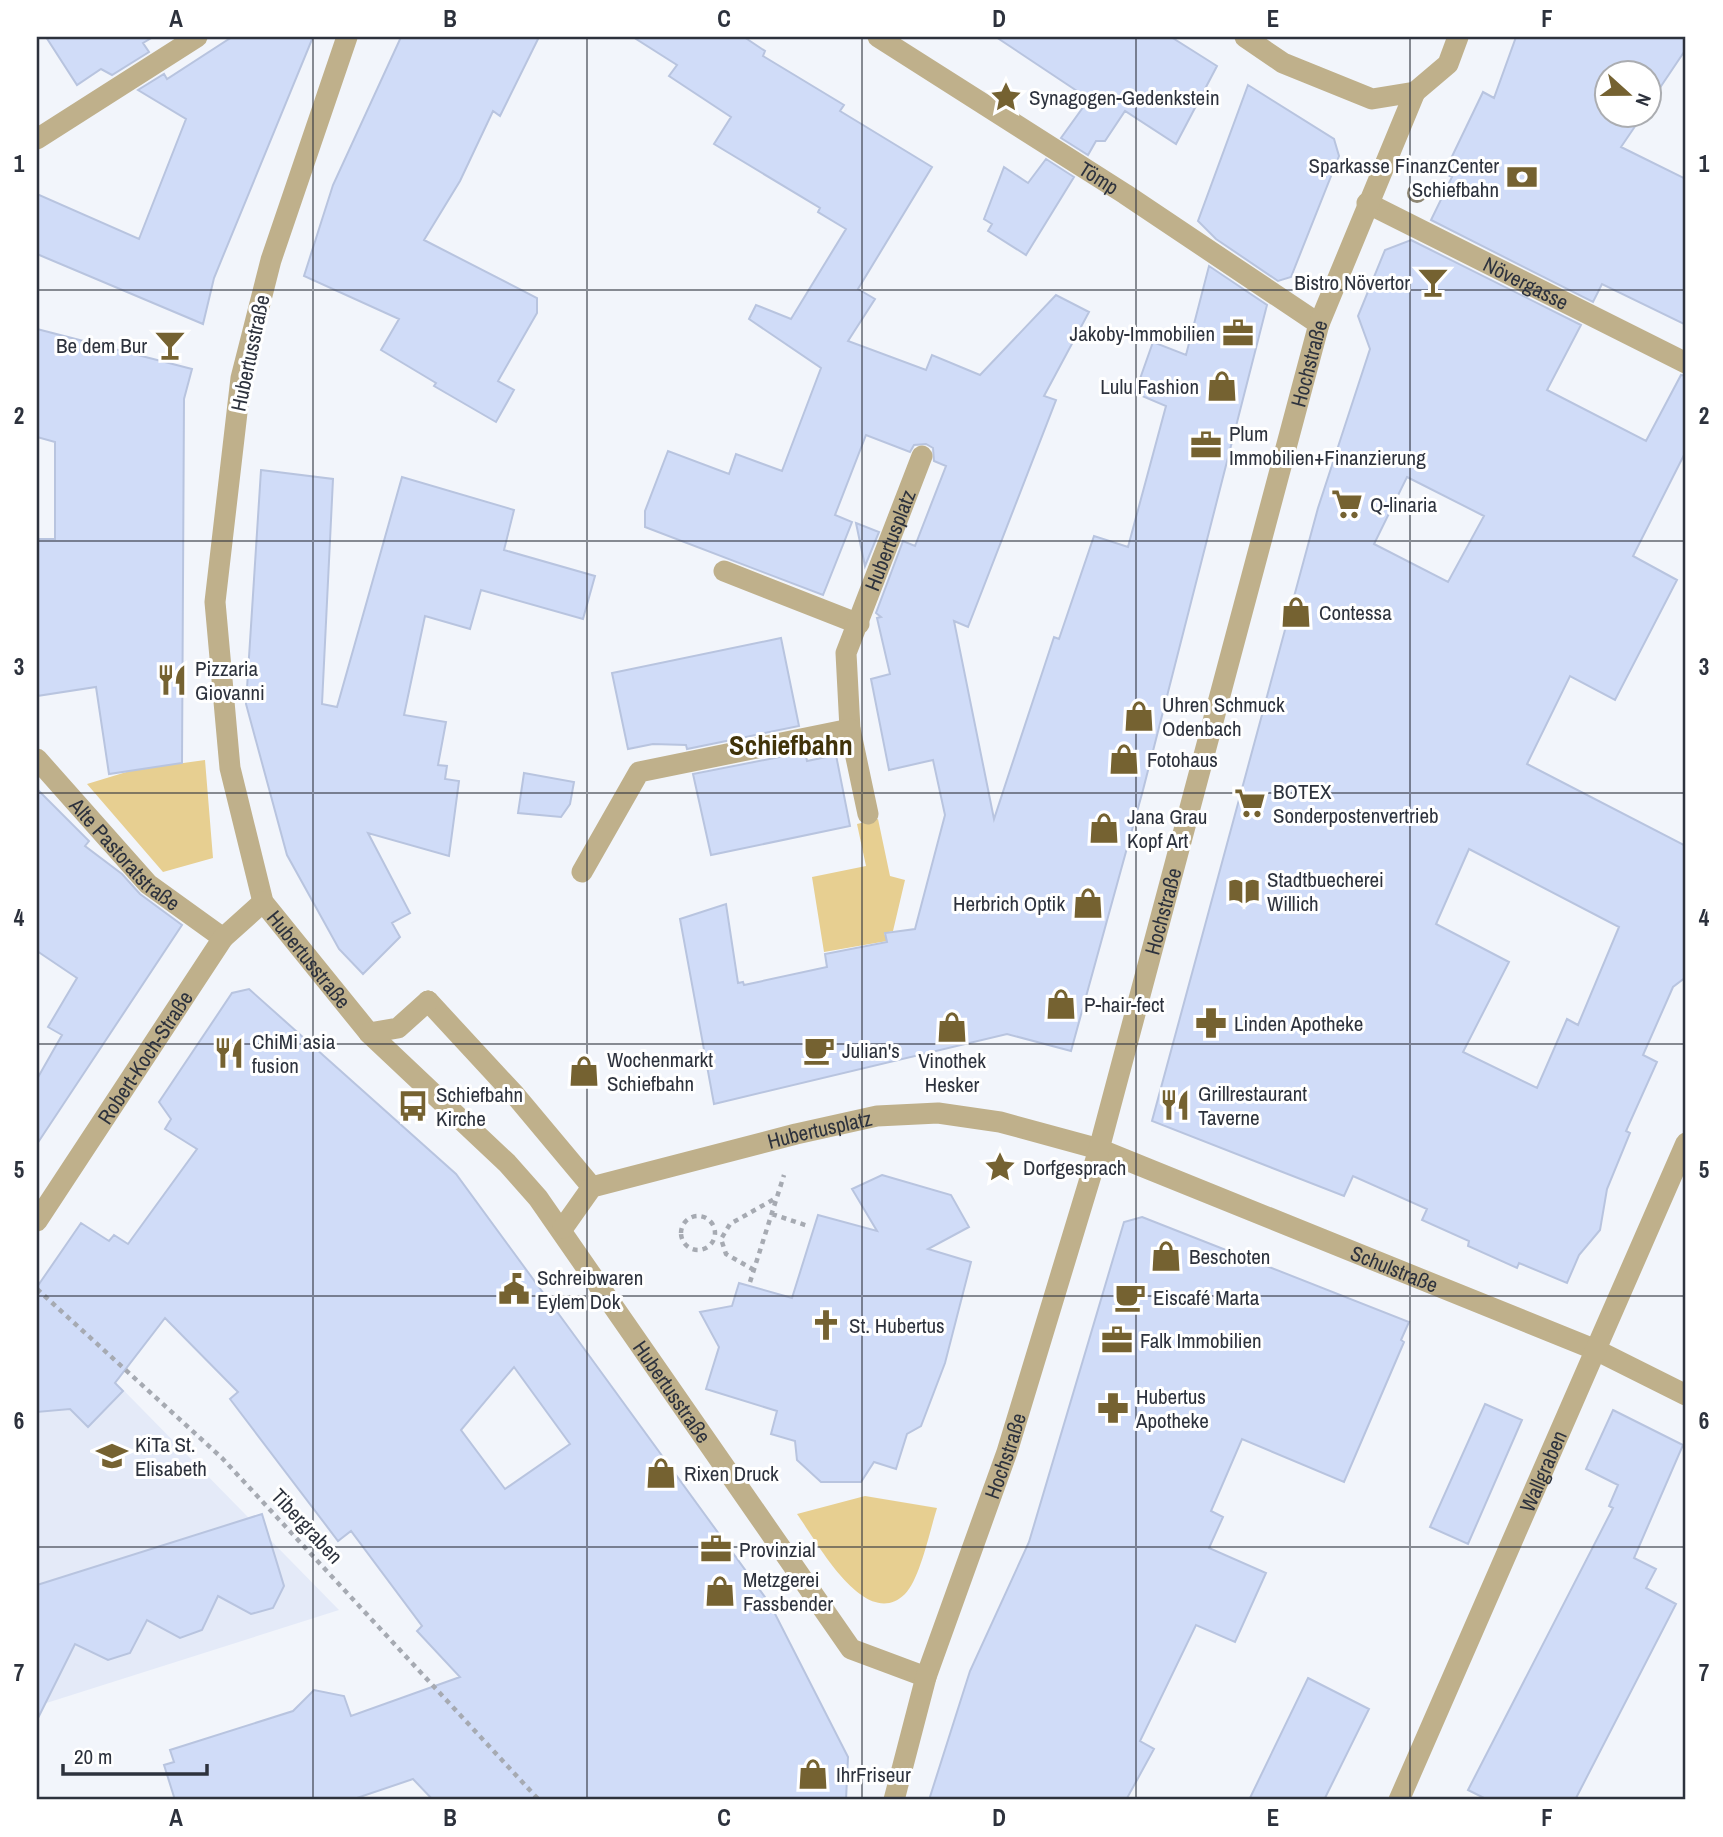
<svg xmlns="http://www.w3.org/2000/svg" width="1723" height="1837" font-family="'Archivo Narrow',sans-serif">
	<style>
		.built { fill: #e4eaf8 }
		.green { fill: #e7cf91 }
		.building { fill: #d0dcf8; stroke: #b8c4df; stroke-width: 2; fill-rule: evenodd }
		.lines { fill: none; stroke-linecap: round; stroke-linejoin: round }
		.path { stroke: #a6aab2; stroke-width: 4.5; stroke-dasharray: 5 5; stroke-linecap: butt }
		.service { stroke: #bfb08b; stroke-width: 21 }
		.minor { stroke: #bfb08b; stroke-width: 21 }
		.tertiary { stroke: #bfb08b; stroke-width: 21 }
		.tree { fill: #8d8673 }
		.grid { fill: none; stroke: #2d323d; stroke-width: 2; stroke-opacity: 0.55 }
		.labels { text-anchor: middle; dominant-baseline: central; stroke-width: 6; stroke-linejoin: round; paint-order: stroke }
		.poi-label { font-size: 21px; fill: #2d323d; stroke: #fff; text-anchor: start }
		.street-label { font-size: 21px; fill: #2d323d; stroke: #fff }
		.district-label { font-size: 28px; font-weight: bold; fill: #413309; stroke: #fff }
		.neatline { fill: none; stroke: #2d323d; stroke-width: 2.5 }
		.grid-label { font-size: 23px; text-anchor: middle; font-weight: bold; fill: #2d323d }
	</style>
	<rect width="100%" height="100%" fill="#f2f5fb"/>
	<path class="built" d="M37 1302 339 1610 37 1706Z"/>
	<path class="green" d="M205 760 213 858 163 872 87 784 133 770Z
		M878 819 890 876 905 880 893 931 884 933 887 941 824 952 812 877 866 866 857 824Z
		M865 1496 937 1508C930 1530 920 1579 905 1594 865 1633 816 1540 797 1514Z"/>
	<path class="building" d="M46 37H153L143 43 149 52 112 75 101 69 77 85Z
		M232 37H313L214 278 203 324 37 254V194L139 239 186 119 138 90 164 74 167 79Z
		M401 37H539L500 116 493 111 460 181 424 240 537 298V313L498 381 514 390 496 422 434 386 436 383 381 350 399 319 304 276 333 185Z
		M633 37H744L765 51 763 56 844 105 840 111 932 167 858 289 875 299 848 341 926 370 932 355 980 375 1056 295 1089 312 1044 396 1056 400 968 627 954 621 994 819 1054 637 1059 639 1094 536 1128 547 1166 406 1135 393 1153 342 1186 355 1209 266 1267 305 1143 790 1071 1051 1007 1034 714 1104 680 919 726 904 738 983 743 982 744 985 827 967 825 954 887 942 885 933 915 929 945 815 933 760 889 770 871 679 890 674 877 618 881 617 876 613 903 541 915 546 946 466 934 461 933 448 926 444 914 445 910 452 866 435 835 515 852 522 823 595 645 527V511L668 451 729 474 736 454 782 471 821 368 749 319 756 305 791 319 846 229 818 212 820 208 714 144 731 117 669 76 677 65Z
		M996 37H1171L1217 66 1176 144 1125 111 1105 141H1096L1088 155 1061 138 1089 99Z
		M1516 37H1686V49L1649 104V74H1607V116H1642L1621 147 1686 179V325L1602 284 1593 302 1431 220 1452 177 1444 173 1483 92 1494 98Z
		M1248 85 1334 139 1339 156 1291 277 1278 281 1216 239 1198 221Z
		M1046 159 1074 177 1026 255 988 231 992 224 984 219 1004 167 1028 183Z
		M1411 240 1581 325 1547 390 1646 441 1681 375 1686 376V451L1633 556 1677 580 1615 700 1570 676 1527 764 1686 846V977L1673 987 1643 1055 1657 1062 1626 1131 1630 1133 1607 1189 1600 1230 1579 1255 1567 1283 1519 1263 1517 1268 1468 1246 1469 1241 1422 1220 1427 1209 1353 1176 1344 1196 1152 1121 1318 508 1370 349 1358 316 1385 250ZM1407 477 1484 516 1448 582 1374 544ZM1469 849 1619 927 1578 1025 1567 1019 1537 1088 1463 1052 1509 962 1436 924Z
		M37 329 192 369 184 399 182 763 109 774 96 687 37 696V539H55V442L37 437Z
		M261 470 333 479 322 704 337 707 402 477 514 510 504 550 595 576 583 619 481 590 470 629 425 616 404 715 446 722 438 765 447 766 445 779 459 781 449 856 368 833 410 913 392 923 400 937 363 974 339 949 287 855 246 704Z
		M856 523 879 532 865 566Z
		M781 638 799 726 687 749 686 745 653 744 628 749 612 673Z
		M805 752 807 761 836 755 850 826 711 855 693 774Z
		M524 773 574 782 570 804 561 817 518 813Z
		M37 789 89 841 85 846 122 874 140 894 182 925 37 1144V1079L62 1035 48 1027 77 978 37 951Z
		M249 989 456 1174 577 1339 770 1604 848 1757 846 1800H433L413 1779 351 1800H175L164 1765 174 1762 170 1750 293 1711 314 1690 344 1696 351 1716 460 1677 417 1631 422 1626 351 1531 338 1541 230 1399 238 1392 165 1318 115 1383 123 1391 88 1427 70 1409 37 1412V1287L81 1223 109 1241 114 1235 128 1244 197 1149 165 1129 171 1119 159 1102 232 993ZM514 1367 570 1444 505 1489 461 1430Z
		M882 1175 951 1195 969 1227 928 1249 971 1262 945 1363 921 1426 907 1434 896 1469 874 1462 861 1482H821L797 1460 795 1441 771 1434 777 1411 706 1389 719 1347 700 1312 732 1306 739 1283 792 1298 818 1215 877 1231 852 1189Z
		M1142 1217 1409 1322 1401 1340 1404 1342 1344 1482 1242 1439 1211 1511 1223 1517 1209 1548 1266 1573 1235 1642 1196 1625 1140 1741 1154 1749 1126 1800H929L970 1671 1029 1542 1124 1222Z
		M1485 1404 1522 1420 1468 1544 1430 1527Z
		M1613 1410 1683 1445 1634 1558 1656 1569 1646 1588 1676 1604 1575 1800H1488L1468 1790 1613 1508 1609 1506 1618 1485 1586 1469Z
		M262 1514 284 1586 273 1608 251 1614 218 1596 202 1630 180 1638 147 1620 130 1653 108 1660 75 1644 37 1720V1585Z
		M1308 1678 1369 1709 1324 1800H1249Z"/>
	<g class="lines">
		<path class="path" d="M772 1214 808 1226
			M681 1233a17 17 0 1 1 34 0a17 17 0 1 1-34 0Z
			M754 1270 726 1254 721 1239 730 1224 776 1198
			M750 1282 784 1175
			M37 1289 222 1458 539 1800"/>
		<path class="service" d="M428 1001 515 1095 592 1187"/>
		<g class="minor">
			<path id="s1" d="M347 37 271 260 241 378 215 602 230 768 263 902 369 1033 507 1163 538 1198 851 1649 926 1677"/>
			<path id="s2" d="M878 37 1125 194 1319 324"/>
			<path d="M37 139 197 37"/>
			<path id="s3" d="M1367 203 1686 363"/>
			<path d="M724 571 859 624"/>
			<path id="s4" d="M37 759 148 884 223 938"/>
			<path id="s5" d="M868 814 850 729 846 653 922 456"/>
			<path d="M582 872 639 772 850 729"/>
			<path d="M369 1033 398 1028 428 1001"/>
			<path id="s6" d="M37 1221 223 938 263 902"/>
			<path id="s7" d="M563 1228 592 1187 796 1134 877 1116 938 1113 1000 1122 1099 1149 1596 1350 1686 1395"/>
			<path id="s8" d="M894 1800 926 1677 1007 1452 1099 1149 1319 324 1415 92"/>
			<path id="s9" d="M1399 1800 1686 1143"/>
		</g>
		<path class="tertiary" d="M1245 37 1283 63 1372 99 1415 92 1448 64 1458 37"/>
	</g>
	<circle class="tree" cx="1417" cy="193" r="10"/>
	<path class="grid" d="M313 37V1800M587 37V1800M862 37V1800M1136 37V1800M1410 37V1800M37 290H1686M37 541H1686M37 793H1686M37 1044H1686M37 1296H1686M37 1547H1686"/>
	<defs>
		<symbol id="sight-bare" viewBox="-9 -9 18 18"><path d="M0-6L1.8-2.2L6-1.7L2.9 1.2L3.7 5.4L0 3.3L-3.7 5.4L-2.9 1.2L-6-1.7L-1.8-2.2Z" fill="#756231" stroke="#fff" stroke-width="2.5" paint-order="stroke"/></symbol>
		<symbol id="bank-bare" viewBox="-9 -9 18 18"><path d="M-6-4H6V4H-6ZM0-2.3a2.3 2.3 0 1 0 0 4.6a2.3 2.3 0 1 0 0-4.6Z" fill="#756231" stroke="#fff" stroke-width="2.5" paint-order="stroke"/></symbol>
		<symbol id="bar-bare" viewBox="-9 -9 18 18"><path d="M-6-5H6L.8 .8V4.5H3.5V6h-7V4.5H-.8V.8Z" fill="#756231" stroke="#fff" stroke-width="2.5" paint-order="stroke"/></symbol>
		<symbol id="office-bare" viewBox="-9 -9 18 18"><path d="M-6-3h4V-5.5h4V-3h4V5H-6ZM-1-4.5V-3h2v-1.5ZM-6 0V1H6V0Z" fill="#756231" stroke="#fff" stroke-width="2.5" paint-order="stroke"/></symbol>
		<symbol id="shop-bare" viewBox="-9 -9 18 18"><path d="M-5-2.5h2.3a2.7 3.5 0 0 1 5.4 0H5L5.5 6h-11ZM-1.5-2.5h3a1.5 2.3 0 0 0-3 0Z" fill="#756231" stroke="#fff" stroke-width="2.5" paint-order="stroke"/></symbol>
		<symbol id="supermarket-bare" viewBox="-9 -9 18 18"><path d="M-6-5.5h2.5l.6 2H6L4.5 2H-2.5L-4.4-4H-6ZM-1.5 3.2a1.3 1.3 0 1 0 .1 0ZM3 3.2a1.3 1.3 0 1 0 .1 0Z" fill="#756231" stroke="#fff" stroke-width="2.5" paint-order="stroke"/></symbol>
		<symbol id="restaurant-bare" viewBox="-9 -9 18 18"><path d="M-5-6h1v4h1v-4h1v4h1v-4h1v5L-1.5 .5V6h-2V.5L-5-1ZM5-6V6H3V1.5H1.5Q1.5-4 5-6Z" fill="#756231" stroke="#fff" stroke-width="2.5" paint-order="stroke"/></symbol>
		<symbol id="library-bare" viewBox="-9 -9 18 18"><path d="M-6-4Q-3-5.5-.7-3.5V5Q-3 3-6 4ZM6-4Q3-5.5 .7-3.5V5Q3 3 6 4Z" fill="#756231" stroke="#fff" stroke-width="2.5" paint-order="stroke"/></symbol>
		<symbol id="pharmacy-bare" viewBox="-9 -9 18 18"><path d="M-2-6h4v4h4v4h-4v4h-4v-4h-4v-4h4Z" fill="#756231" stroke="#fff" stroke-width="2.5" paint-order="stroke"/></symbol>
		<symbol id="cafe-bare" viewBox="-9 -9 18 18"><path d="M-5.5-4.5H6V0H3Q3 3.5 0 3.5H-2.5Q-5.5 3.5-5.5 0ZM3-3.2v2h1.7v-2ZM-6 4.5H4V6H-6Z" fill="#756231" stroke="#fff" stroke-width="2.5" paint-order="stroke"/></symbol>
		<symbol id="bus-bare" viewBox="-9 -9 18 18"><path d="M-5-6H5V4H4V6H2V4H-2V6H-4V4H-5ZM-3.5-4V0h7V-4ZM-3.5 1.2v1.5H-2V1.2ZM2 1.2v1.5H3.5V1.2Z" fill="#756231" stroke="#fff" stroke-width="2.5" paint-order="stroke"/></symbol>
		<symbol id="civic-bare" viewBox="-9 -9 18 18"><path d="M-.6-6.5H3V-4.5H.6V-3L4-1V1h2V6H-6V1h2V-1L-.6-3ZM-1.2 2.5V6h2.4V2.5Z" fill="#756231" stroke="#fff" stroke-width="2.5" paint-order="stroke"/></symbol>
		<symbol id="church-bare" viewBox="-9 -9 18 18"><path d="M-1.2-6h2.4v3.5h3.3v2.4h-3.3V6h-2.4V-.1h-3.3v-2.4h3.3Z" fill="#756231" stroke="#fff" stroke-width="2.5" paint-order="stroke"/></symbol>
		<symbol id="school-bare" viewBox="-9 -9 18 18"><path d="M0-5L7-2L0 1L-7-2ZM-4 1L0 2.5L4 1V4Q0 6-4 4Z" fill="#756231" stroke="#fff" stroke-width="2.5" paint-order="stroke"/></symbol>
	</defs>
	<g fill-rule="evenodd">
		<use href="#sight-bare" x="984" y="75" width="44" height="44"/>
		<use href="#bank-bare" x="1500" y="155" width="44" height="44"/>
		<use href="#bar-bare" x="1411" y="260" width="44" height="44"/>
		<use href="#office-bare" x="1216" y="311" width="44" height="44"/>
		<use href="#bar-bare" x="148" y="323" width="44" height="44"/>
		<use href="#shop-bare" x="1200" y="364" width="44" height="44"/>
		<use href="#office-bare" x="1184" y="423" width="44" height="44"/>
		<use href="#supermarket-bare" x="1325" y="482" width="44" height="44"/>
		<use href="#shop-bare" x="1274" y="590" width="44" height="44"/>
		<use href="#restaurant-bare" x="150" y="658" width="44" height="44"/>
		<use href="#shop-bare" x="1117" y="694" width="44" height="44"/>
		<use href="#shop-bare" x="1102" y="737" width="44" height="44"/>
		<use href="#supermarket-bare" x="1228" y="781" width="44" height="44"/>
		<use href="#shop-bare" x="1082" y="806" width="44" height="44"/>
		<use href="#library-bare" x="1222" y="869" width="44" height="44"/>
		<use href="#shop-bare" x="1066" y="881" width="44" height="44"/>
		<use href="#shop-bare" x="1039" y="982" width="44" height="44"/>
		<use href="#pharmacy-bare" x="1189" y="1001" width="44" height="44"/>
		<use href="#shop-bare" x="930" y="1005" width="44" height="44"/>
		<use href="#cafe-bare" x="797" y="1028" width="44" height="44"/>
		<use href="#restaurant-bare" x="207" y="1031" width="44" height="44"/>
		<use href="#shop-bare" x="562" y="1049" width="44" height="44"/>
		<use href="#restaurant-bare" x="1153" y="1083" width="44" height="44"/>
		<use href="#bus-bare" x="391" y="1084" width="44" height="44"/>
		<use href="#sight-bare" x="978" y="1145" width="44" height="44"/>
		<use href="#shop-bare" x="1144" y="1234" width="44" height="44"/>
		<use href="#civic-bare" x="492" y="1267" width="44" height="44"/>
		<use href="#cafe-bare" x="1108" y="1275" width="44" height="44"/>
		<use href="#church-bare" x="804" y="1303" width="44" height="44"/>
		<use href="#office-bare" x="1095" y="1318" width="44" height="44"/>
		<use href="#pharmacy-bare" x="1091" y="1386" width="44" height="44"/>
		<use href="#school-bare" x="90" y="1434" width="44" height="44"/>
		<use href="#shop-bare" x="639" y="1451" width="44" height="44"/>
		<use href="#office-bare" x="694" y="1527" width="44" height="44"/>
		<use href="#shop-bare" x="698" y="1569" width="44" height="44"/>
		<use href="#shop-bare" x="791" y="1752" width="44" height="44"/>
	</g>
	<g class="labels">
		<g class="poi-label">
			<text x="1029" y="97">Synagogen-Gedenkstein</text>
			<text x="1499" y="165" text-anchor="end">Sparkasse FinanzCenter<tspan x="1499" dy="24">Schiefbahn</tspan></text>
			<text x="1410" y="282" text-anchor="end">Bistro Növertor</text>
			<text x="1215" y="333" text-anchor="end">Jakoby-Immobilien</text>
			<text x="147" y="345" text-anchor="end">Be dem Bur</text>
			<text x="1199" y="386" text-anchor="end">Lulu Fashion</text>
			<text x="1229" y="433">Plum<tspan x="1229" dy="24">Immobilien+Finanzierung</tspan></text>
			<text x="1370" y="504">Q-linaria</text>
			<text x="1319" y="612">Contessa</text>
			<text x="195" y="668">Pizzaria<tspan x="195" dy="24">Giovanni</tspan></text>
			<text x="1162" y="704">Uhren Schmuck<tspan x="1162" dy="24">Odenbach</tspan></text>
			<text x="1147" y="759">Fotohaus</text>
			<text x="1273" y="791">BOTEX<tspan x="1273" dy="24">Sonderpostenvertrieb</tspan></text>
			<text x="1127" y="816">Jana Grau<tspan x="1127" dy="24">Kopf Art</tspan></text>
			<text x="1267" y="879">Stadtbuecherei<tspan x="1267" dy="24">Willich</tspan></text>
			<text x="1065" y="903" text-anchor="end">Herbrich Optik</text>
			<text x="1084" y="1004">P-hair-fect</text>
			<text x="1234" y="1023">Linden Apotheke</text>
			<text x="252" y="1041">ChiMi asia<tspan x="252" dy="24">fusion</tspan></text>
			<text x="842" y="1050">Julian's</text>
			<text x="607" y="1059">Wochenmarkt<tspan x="607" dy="24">Schiefbahn</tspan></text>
			<text x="952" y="1060" text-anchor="middle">Vinothek<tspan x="952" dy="24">Hesker</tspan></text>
			<text x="1198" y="1093">Grillrestaurant<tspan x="1198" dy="24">Taverne</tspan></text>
			<text x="436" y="1094">Schiefbahn<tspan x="436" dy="24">Kirche</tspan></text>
			<text x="1023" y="1167">Dorfgesprach</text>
			<text x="1189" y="1256">Beschoten</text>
			<text x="537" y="1277">Schreibwaren<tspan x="537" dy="24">Eylem Dok</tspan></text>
			<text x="1153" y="1297">Eiscafé Marta</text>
			<text x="849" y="1325">St. Hubertus</text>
			<text x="1140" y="1340">Falk Immobilien</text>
			<text x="1136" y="1396">Hubertus<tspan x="1136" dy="24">Apotheke</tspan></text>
			<text x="135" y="1444">KiTa St.<tspan x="135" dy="24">Elisabeth</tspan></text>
			<text x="684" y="1473">Rixen Druck</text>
			<text x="739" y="1549">Provinzial</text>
			<text x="743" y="1579">Metzgerei<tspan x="743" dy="24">Fassbender</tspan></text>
			<text x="836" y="1774">IhrFriseur</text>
		</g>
		<g class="street-label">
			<text stroke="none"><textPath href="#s2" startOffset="262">Tömp</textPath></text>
			<text stroke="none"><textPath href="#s3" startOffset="178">Növergasse</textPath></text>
			<text transform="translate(250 353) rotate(-78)">Hubertusstraße</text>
			<text stroke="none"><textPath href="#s8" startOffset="1496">Hochstraße</textPath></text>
			<text stroke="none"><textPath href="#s5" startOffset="284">Hubertusplatz</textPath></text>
			<text stroke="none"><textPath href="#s4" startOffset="130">Alte Pastoratstraße</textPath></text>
			<text stroke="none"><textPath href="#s8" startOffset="929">Hochstraße</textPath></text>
			<text stroke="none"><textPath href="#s1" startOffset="961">Hubertusstraße</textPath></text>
			<text stroke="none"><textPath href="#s6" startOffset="196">Robert-Koch-Straße</textPath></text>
			<text stroke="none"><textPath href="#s7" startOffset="285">Hubertusplatz</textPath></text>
			<text stroke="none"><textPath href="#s7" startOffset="889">Schulstraße</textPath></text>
			<text stroke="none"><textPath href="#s1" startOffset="1528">Hubertusstraße</textPath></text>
			<text stroke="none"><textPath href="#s8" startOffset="362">Hochstraße</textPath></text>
			<text stroke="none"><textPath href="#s9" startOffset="359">Wallgraben</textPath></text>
			<text transform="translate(307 1526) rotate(47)">Tibergraben</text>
		</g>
		<g class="district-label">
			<text x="791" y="745">Schiefbahn</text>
		</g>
	</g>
	<rect width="1723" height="1837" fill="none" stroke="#ffffff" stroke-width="77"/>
	<g transform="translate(1628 94) rotate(111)"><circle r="33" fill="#ffffff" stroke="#abadb1" stroke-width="2"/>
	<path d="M0-5L12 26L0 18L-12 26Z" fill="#756231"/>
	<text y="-10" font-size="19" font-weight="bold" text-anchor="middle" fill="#2d323d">N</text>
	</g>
	<path d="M63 1764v10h144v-10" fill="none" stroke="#2d323d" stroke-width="3.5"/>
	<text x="74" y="1764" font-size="21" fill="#2d323d" stroke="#ffffff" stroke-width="5" paint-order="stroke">20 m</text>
	<rect x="38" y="38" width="1646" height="1760" class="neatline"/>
	<g class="grid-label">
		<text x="176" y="27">A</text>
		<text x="450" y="27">B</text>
		<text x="724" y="27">C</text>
		<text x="999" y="27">D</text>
		<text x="1273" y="27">E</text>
		<text x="1547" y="27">F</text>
		<text x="19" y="172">1</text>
		<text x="1704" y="172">1</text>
		<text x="19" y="424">2</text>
		<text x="1704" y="424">2</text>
		<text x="19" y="675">3</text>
		<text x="1704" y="675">3</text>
		<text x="19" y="926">4</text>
		<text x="1704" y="926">4</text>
		<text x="19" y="1178">5</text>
		<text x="1704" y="1178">5</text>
		<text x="19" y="1429">6</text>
		<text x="1704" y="1429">6</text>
		<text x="19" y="1681">7</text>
		<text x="1704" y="1681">7</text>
		<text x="176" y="1826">A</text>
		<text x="450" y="1826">B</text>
		<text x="724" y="1826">C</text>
		<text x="999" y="1826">D</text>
		<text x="1273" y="1826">E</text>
		<text x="1547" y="1826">F</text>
	</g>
</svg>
